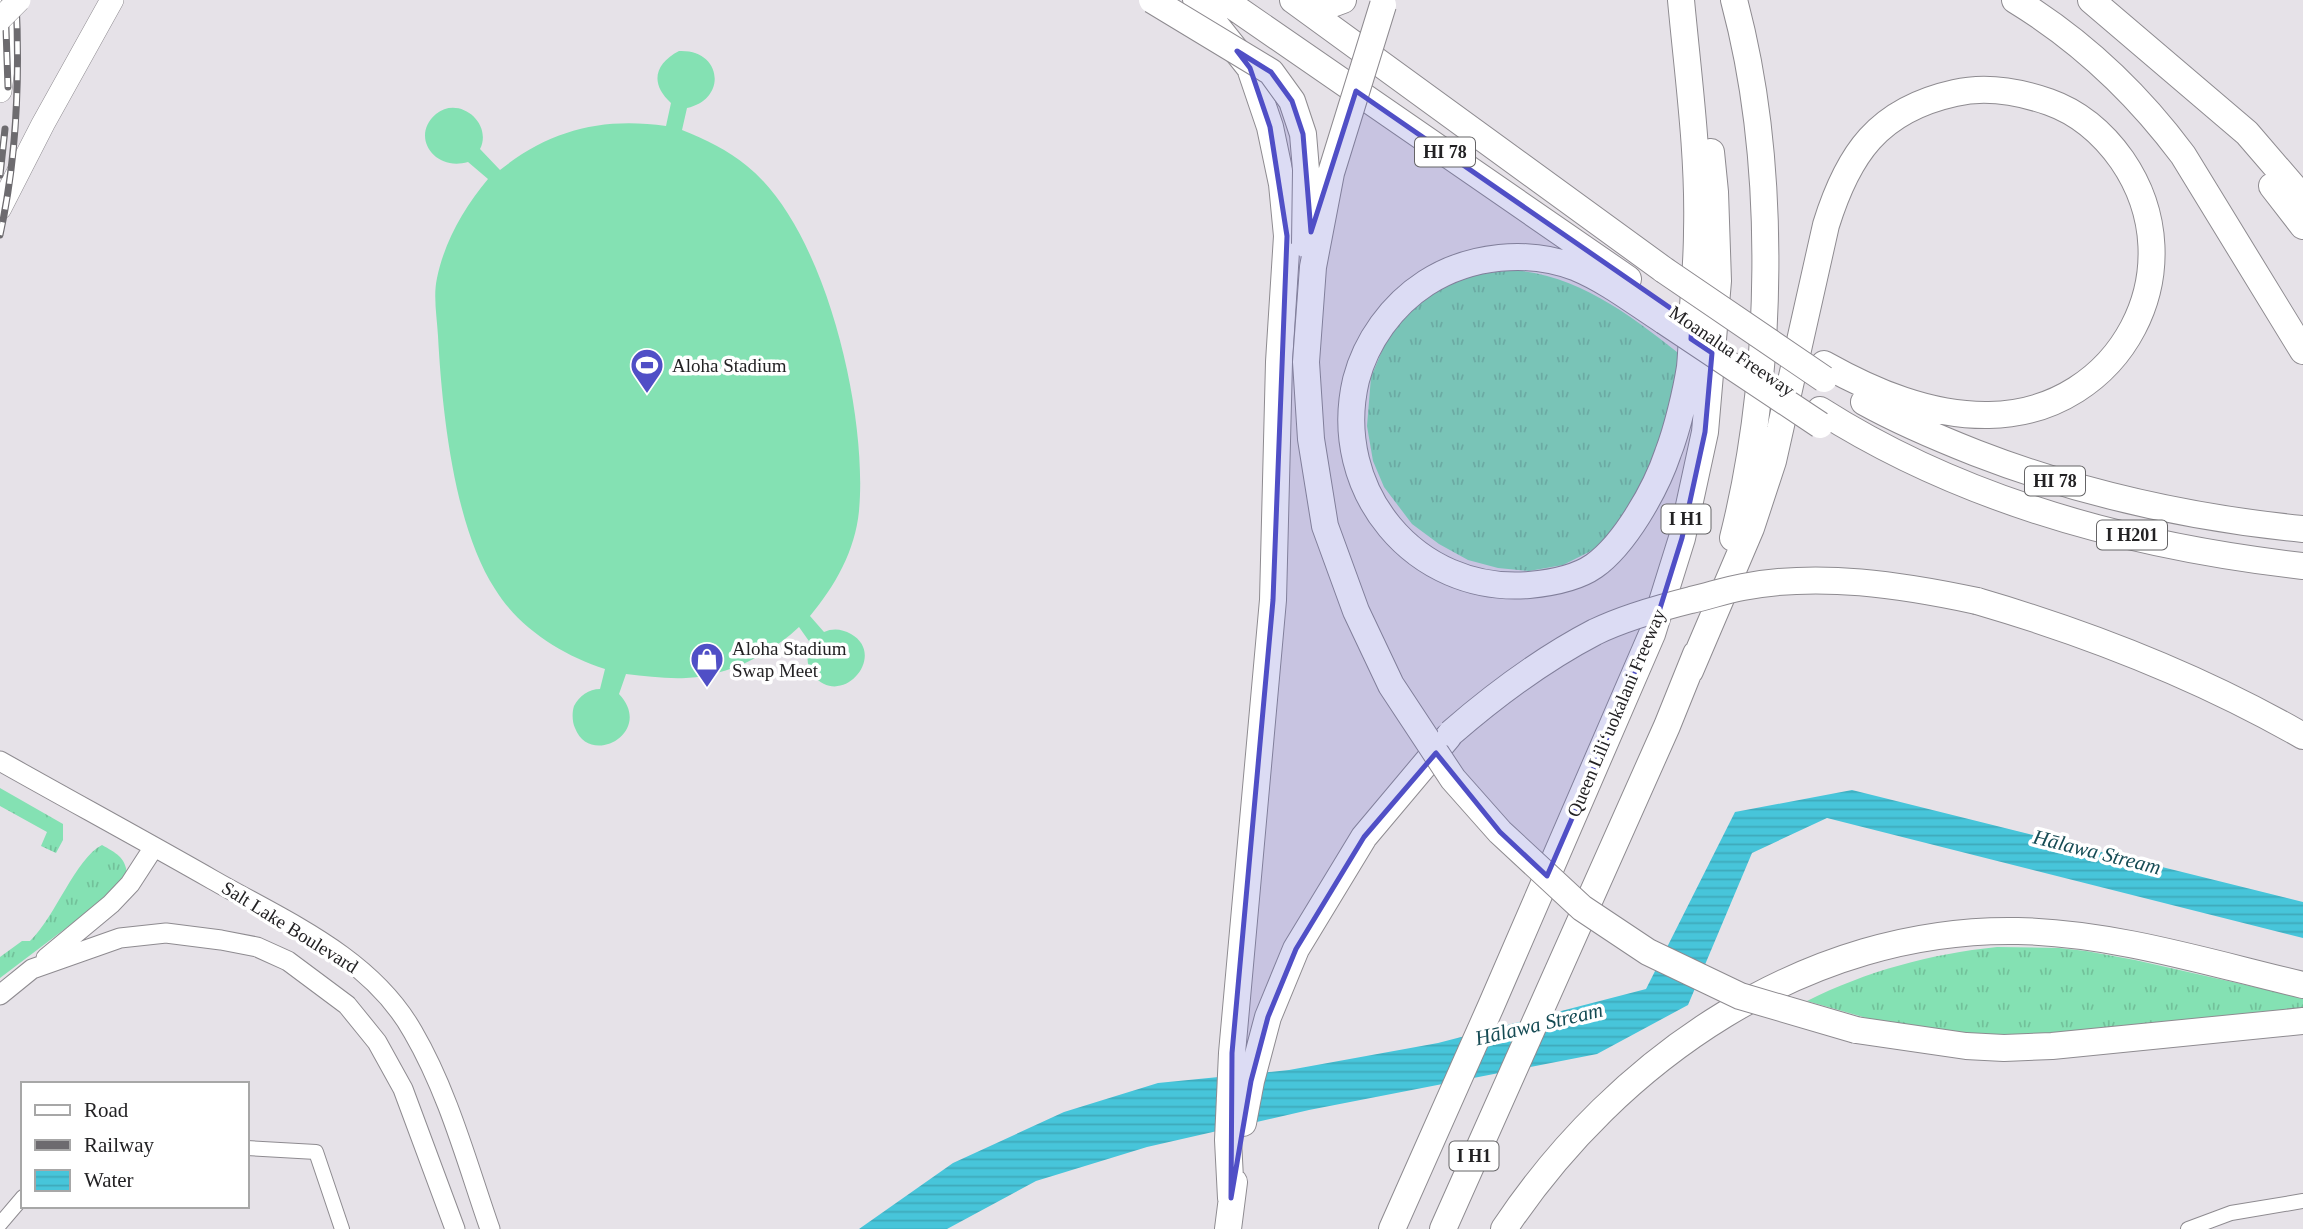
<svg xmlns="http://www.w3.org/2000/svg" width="2303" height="1229" font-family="'Times New Roman',serif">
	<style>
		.grass { fill: url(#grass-tufts) }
		.pitch { fill: #84e1b3 }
		.water { fill: url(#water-rules) }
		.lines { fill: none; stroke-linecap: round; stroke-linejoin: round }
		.minor-casing { stroke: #8e8b90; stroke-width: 16 }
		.secondary-casing { stroke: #8e8b90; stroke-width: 21 }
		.primary-casing { stroke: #8e8b90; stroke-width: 24 }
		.motorway-casing { stroke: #8e8b90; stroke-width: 28 }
		.minor { stroke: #fff; stroke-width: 14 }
		.secondary { stroke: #fff; stroke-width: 19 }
		.primary { stroke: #fff; stroke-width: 23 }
		.motorway { stroke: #fff; stroke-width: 26 }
		.rail-casing { stroke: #6d6b6f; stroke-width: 7 }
		.rail { stroke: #fff; stroke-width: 4.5; stroke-dasharray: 13; stroke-linecap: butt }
		.primary-bridge-casing { stroke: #8e8b90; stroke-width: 24; stroke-linecap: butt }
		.motorway-bridge-casing { stroke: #8e8b90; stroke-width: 28; stroke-linecap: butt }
		.primary-bridge { stroke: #fff; stroke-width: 23 }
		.motorway-bridge { stroke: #fff; stroke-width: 26 }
		.marked { fill: #504fc6; fill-opacity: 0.2; stroke: #504fc6; stroke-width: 5; stroke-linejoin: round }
		.labels { text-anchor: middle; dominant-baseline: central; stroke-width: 7; stroke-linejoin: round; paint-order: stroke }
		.shield { fill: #fff; stroke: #656466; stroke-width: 2 }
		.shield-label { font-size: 18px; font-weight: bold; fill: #232224 }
		.street-label { font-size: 19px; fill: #232224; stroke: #fff }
		.poi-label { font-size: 19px; fill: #232224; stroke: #fff; text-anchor: start }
		.water-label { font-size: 21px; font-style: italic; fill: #154b54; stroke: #fff }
	</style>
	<defs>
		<pattern id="grass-tufts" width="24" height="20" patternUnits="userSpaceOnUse" patternTransform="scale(1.75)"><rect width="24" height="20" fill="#84e1b3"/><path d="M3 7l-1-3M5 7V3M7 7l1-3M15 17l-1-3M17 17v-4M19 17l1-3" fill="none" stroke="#72c19a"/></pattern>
		<pattern id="water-rules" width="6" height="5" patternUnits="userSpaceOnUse" patternTransform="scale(1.75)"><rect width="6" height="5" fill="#47c5da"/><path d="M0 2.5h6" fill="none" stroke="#3ea9bb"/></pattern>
	</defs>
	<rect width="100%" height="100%" fill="#e6e2e8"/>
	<path class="grass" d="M1514 270C1582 276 1634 318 1686 359L1651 489 1597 548 1563 565 1529 571 1498 568 1468 560 1439 544 1412 524 1384 487 1373 461 1367 426 1371 377 1389 334 1431 291 1471 275Z
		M0 788 63 824V840L56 853 41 846 47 832 0 806Z
		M102 845C116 853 125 857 127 873L115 891 0 978V957L22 941H30C56 916 75 859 102 845Z
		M1997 947 2059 948 2086 951 2135 960 2303 998V1010L2266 1011 2197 1020 2036 1036 1987 1037 1891 1025 1807 1001C1867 971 1930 954 1997 947Z"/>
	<path class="pitch" d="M679 51C722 49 728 99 687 108L682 130C705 139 728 150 747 166 826 229 868 414 859 511 855 551 835 586 810 616L824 632C833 628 842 629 851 634 888 655 842 710 813 675 806 666 806 653 811 644L799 627C770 655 726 676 686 678 666 679 646 676 626 674L619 694C655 732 590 768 575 728 572 722 572 712 574 706 579 696 589 689 600 689L605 669C562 655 519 628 495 589 454 526 442 411 438 336 437 318 433 296 437 278 445 240 464 208 488 179L468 162C434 172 410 136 436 114 459 95 493 123 480 149L500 170C550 130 602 117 666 126L671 103C650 84 654 64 679 51Z"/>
	<path class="water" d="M1852 790 2303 902V938L1827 818 1752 853 1688 1005 1597 1054 1309 1110 1147 1147 1036 1181 947 1229H859L953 1163 1064 1112 1158 1083 1289 1070 1438 1043 1646 989 1735 812Z"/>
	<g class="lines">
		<defs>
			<path id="minor" d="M247 1148 316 1152 342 1229
				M0 1224 23 1197
				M2188 1229 2231 1213 2303 1201"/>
			<path id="secondary" d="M0 761C71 801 143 840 213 880 285 921 371 957 413 1032 448 1092 467 1163 490 1229
				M46 958 111 904 130 884 154 847
				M0 995 32 969 120 938 166 933 221 940 257 947 288 961 347 1005 377 1042 403 1089 455 1229"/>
			<path id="primary" d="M0 91 6 48 8 0
				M0 208 43 124 112 0"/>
			<path id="motorway" d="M1196 0 1250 68 1270 127 1282 184 1287 236 1279 362 1273 600 1232 1053 1228 1140 1231 1198
				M1224 0 1628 279
				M1293 0 1664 270
				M1321 0 1335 3 1343 0
				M2015 0C2082 41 2136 92 2183 155L2303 351
				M2091 0 2247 133 2303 198
				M2272 186 2303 226
				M1664 321C1636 303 1608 281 1577 268 1528 249 1470 255 1426 283 1392 305 1366 341 1356 380 1330 490 1415 594 1529 585 1550 583 1577 578 1594 566 1625 544 1656 489 1668 453 1677 430 1686 392 1690 367 1692 347 1692 326 1693 306 1695 281 1697 256 1697 231 1699 154 1688 76 1681 0
				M1864 402C1900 422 1938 438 1976 453 2082 494 2190 518 2303 529
				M1820 410C1963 501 2135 547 2303 566
				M1733 538C1774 374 1778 164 1734 0
				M1977 601C2090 634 2200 677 2303 736
				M1690 671 1751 528 1773 461 1826 225C1848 154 1878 110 1955 93 1985 86 2020 92 2049 102 2080 113 2103 133 2122 160 2197 269 2121 413 1989 415 1930 416 1874 392 1824 364
				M1856 1030 1966 1046 2004 1048 2052 1046 2303 1021
				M1243 1123 1251 1081 1268 1017 1296 949 1364 837 1448 737
				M1228 1229 1234 1182
				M1392 1229 1491 1006 1652 634 1682 538 1705 432 1718 281 1715 192 1711 152
				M1443 1229 1667 726 1696 654
				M1504 1229C1617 1059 1807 927 2018 931 2114 933 2210 963 2303 985"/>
		</defs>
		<use href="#minor" class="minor-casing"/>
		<use href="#secondary" class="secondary-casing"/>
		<use href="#primary" class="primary-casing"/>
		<use href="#motorway" class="motorway-casing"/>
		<use href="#minor" class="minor"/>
		<use href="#secondary" class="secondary"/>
		<use href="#primary" class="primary"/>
		<use href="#motorway" class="motorway"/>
		<defs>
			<path id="rail" d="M5 0 8 87
				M0 175 5 129
				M0 235C17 157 20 79 16 0"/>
		</defs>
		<use href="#rail" class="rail-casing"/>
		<use href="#rail" class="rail"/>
		<defs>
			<path id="primary-bridge" d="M0 19 19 0"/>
			<path id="motorway-bridge" d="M1152 0 1271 72 1292 101 1303 134 1306 170 1305 244
				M1383 5 1331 173 1313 267 1306 362 1311 439 1325 526 1356 611 1391 685 1453 779 1500 832 1582 908 1648 952 1740 996 1856 1030
				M1664 270 1824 379
				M1664 321 1820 425
				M1451 733C1496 694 1543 659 1595 632 1626 617 1659 608 1691 600 1709 596 1726 590 1743 587 1819 572 1902 585 1977 601"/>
		</defs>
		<use href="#primary-bridge" class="primary-bridge-casing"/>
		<use href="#motorway-bridge" class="motorway-bridge-casing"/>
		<use href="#primary-bridge" class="primary-bridge"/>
		<use href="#motorway-bridge" class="motorway-bridge"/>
	</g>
	<path class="marked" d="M1237 51 1271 72 1292 101 1303 134 1311 232 1356 91 1692 323 1691 339 1712 353 1705 432 1682 538 1652 634 1547 876 1500 832 1436 753 1364 837 1296 949 1268 1017 1251 1081 1231 1198 1232 1053 1273 600 1287 236 1270 127 1250 68Z"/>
	<defs>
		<symbol id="stadium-pin" viewBox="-11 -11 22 30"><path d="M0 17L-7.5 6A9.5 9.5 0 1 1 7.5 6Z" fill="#504fc6" stroke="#fff"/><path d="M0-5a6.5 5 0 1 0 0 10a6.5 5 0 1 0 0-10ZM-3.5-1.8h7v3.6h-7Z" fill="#fff"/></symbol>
		<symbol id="shop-pin" viewBox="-11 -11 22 30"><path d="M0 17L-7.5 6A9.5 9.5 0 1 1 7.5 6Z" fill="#504fc6" stroke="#fff"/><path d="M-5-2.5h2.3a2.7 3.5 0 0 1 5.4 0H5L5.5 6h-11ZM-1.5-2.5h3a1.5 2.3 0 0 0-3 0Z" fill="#fff"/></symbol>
	</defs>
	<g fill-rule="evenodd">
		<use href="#stadium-pin" x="628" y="346" width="38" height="52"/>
		<use href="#shop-pin" x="688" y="640" width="38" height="52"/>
	</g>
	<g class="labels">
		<g class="shield">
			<rect x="1415" y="137.5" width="60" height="29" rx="5"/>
			<rect x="2025" y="466.5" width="60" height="29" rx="5"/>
			<rect x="1661.5" y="504.5" width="49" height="29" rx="5"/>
			<rect x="2097" y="520.5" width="70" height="29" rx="5"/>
			<rect x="1449.5" y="1141.5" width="49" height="29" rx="5"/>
		</g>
		<g class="shield-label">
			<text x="1445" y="152">HI 78</text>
			<text x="2055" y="481">HI 78</text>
			<text x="1686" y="519">I H1</text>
			<text x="2132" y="535">I H201</text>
			<text x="1474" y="1156">I H1</text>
		</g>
		<g class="street-label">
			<text transform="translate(1732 351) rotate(34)">Moanalua Freeway</text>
			<text transform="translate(1616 713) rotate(-67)">Queen Liliʻuokalani Freeway</text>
			<text transform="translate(290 927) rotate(32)">Salt Lake Boulevard</text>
		</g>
		<g class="poi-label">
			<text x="672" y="365">Aloha Stadium</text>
			<text x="732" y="648">Aloha Stadium<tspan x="732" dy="22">Swap Meet</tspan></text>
		</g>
		<g class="water-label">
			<text transform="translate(2097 852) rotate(14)">Hālawa Stream</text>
			<text transform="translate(1539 1024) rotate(-13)">Hālawa Stream</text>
		</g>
	</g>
	<rect x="21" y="1082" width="228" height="126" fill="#ffffff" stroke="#a7a7a7" stroke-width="2"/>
	<rect x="35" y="1105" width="35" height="10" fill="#ffffff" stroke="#a7a7a7" stroke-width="2"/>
	<text x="84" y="1117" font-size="21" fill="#232224">Road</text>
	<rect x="35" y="1140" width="35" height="10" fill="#6d6b6f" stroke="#a7a7a7" stroke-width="2"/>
	<text x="84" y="1152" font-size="21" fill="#232224">Railway</text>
	<rect x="35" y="1170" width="35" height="21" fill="url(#water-rules)" stroke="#a7a7a7" stroke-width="2"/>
	<text x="84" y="1187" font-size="21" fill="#232224">Water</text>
</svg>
